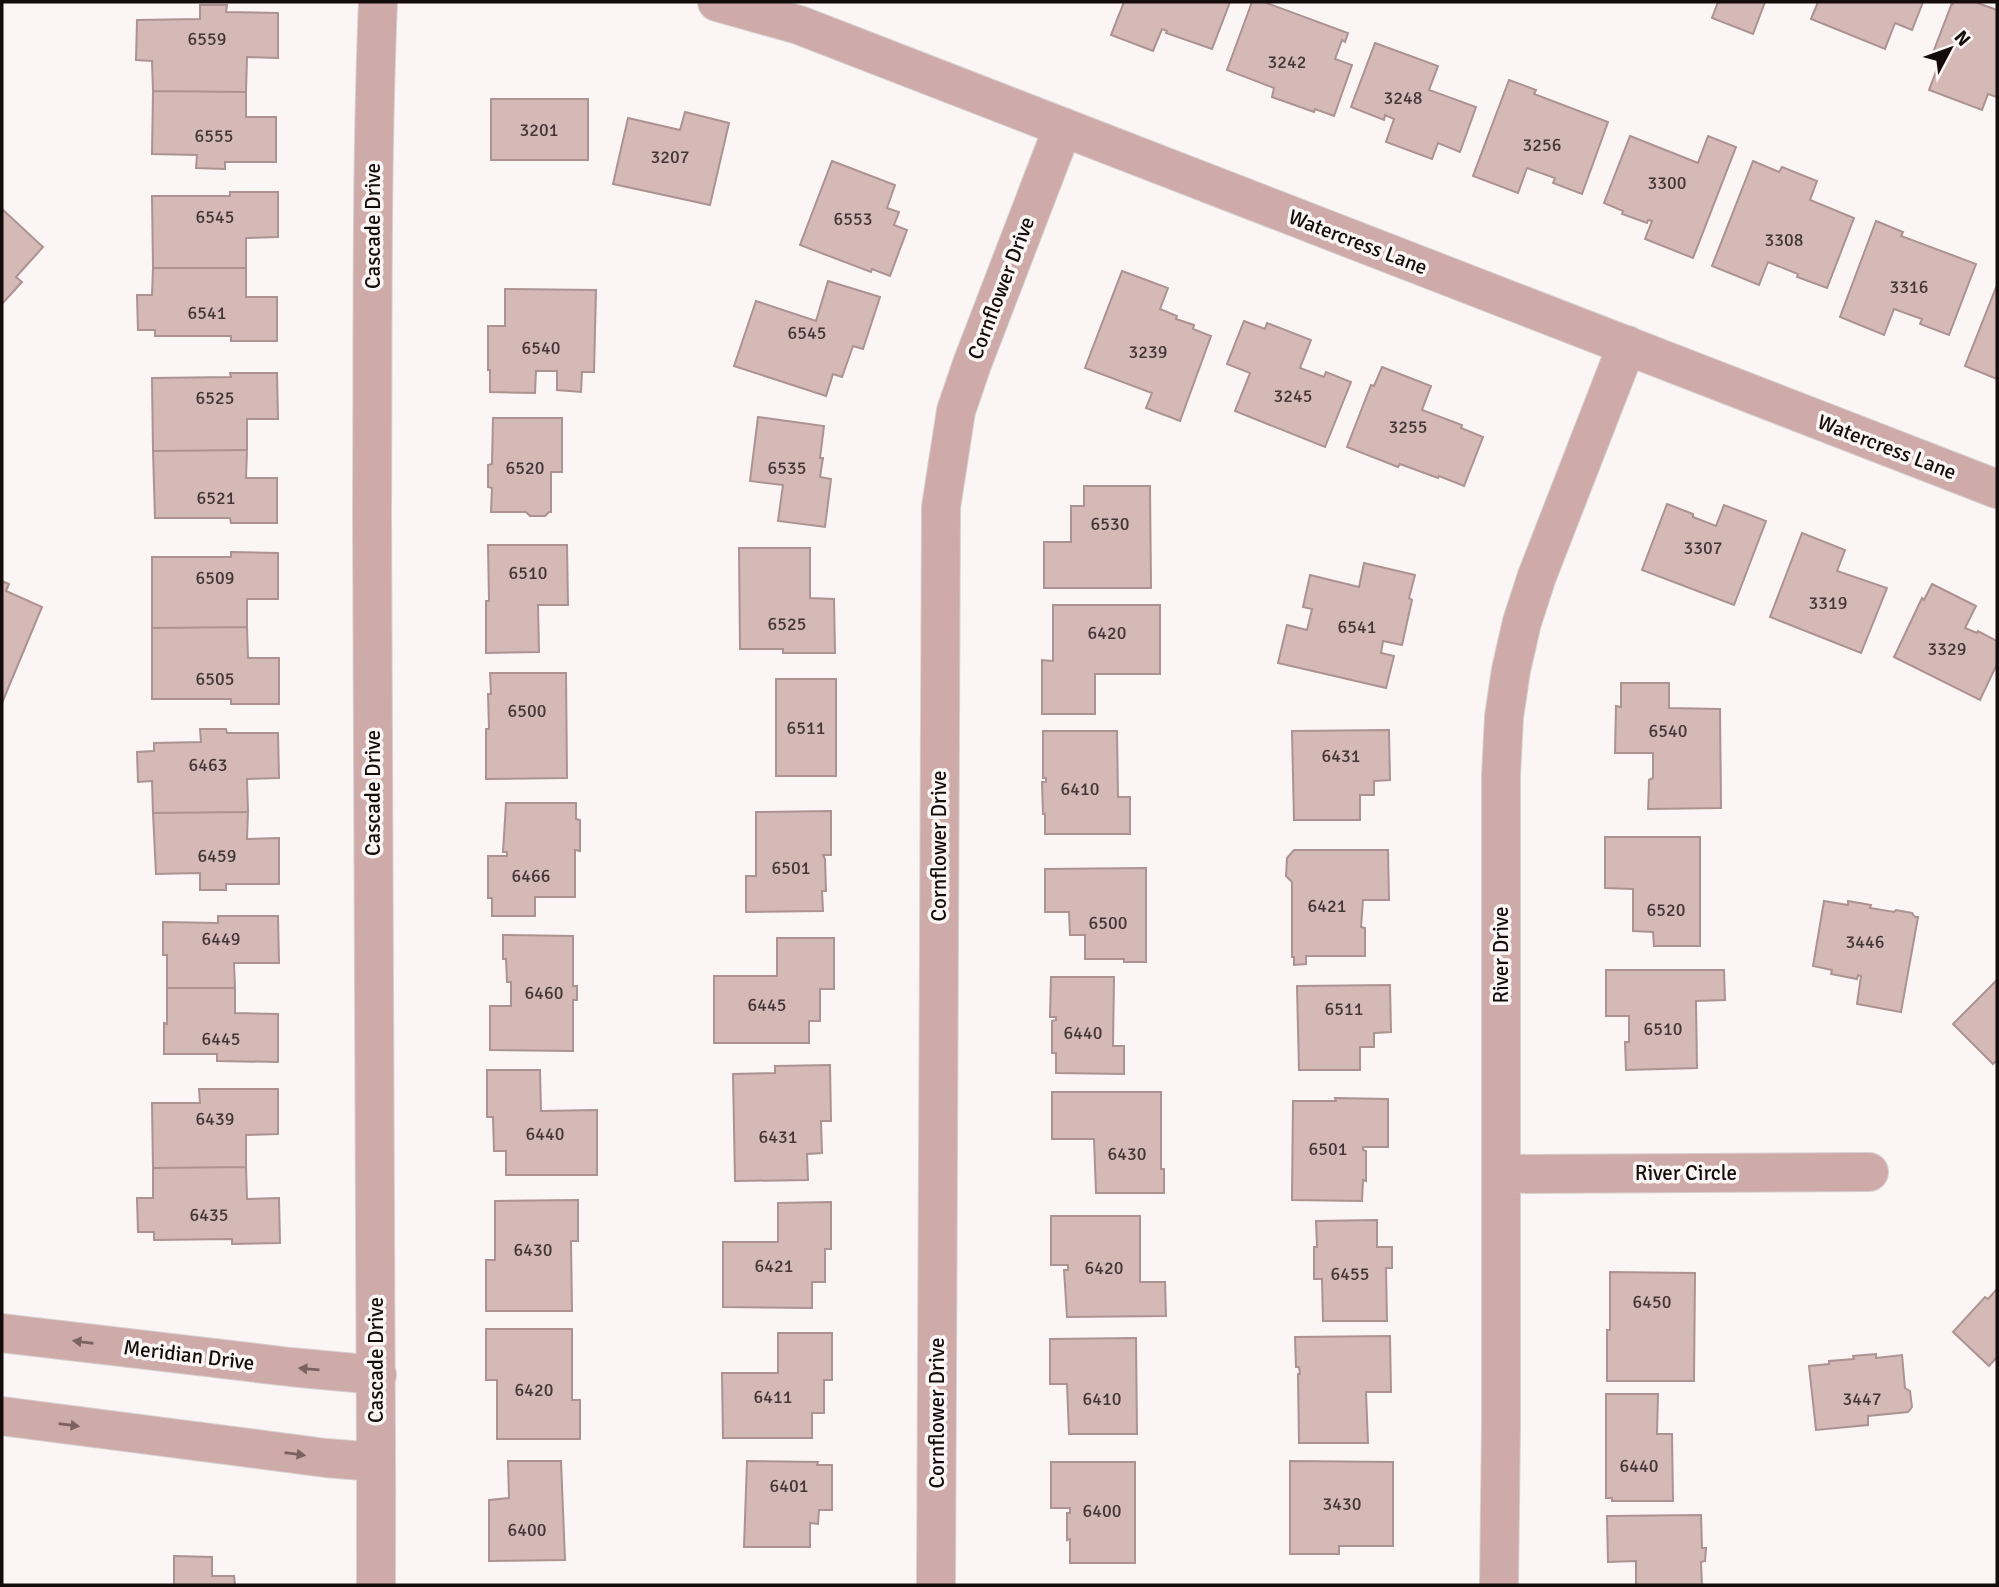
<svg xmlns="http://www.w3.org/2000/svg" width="1999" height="1587" font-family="Signika,sans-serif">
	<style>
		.building { fill: #d4b9b7; stroke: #ac9291; stroke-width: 2 }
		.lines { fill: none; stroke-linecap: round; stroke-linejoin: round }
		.minor-casing { stroke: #d6d0d0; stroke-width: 40 }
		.minor { stroke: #ceaaa8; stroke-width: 38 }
		.oneway { fill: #7a6261 }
		.labels { text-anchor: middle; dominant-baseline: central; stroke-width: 7; stroke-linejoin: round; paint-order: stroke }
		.number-label { font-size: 18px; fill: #443636 }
		.street-label { font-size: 21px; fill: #140b0b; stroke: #fbf6f5 }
	</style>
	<rect width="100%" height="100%" fill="#fbf6f5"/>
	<path class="building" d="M1124 2H1230L1212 49 1166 33 1167 31 1162 29 1153 51 1111 35Z
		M1252 2H1264L1348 33 1345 42 1342 40 1335 59 1352 65 1334 116 1315 109 1314 112 1272 97 1274 88 1227 70Z
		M1718 2H1765L1753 34 1712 18Z
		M1818 2H1923L1912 30 1895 23 1885 49 1811 19Z
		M1954 2H1975L1997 10V97L1988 94 1982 110 1929 90 1940 61 1931 58 1952 3 1953 4Z
		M200 5H227L226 12 278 13V58L247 57 246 92 153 91 152 61 136 60 137 20 200 19Z
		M1375 43 1438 66 1429 90 1476 107 1460 152 1438 143 1432 159 1386 142 1394 119 1385 115 1384 120 1351 107Z
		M1509 80 1536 90 1534 94 1608 122 1582 194 1553 183 1555 178 1527 168 1518 193 1473 176Z
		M153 91 246 92V117H276V162H225V169L196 168 197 155 152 154Z
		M491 99H588V160H491Z
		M685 112 729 123 710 205 613 184 628 118 680 130Z
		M1630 136 1698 163 1708 136 1736 147 1693 258 1645 239 1652 221 1648 220 1647 223 1622 214 1623 211 1604 203Z
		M832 161 895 185 887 208 899 212 894 225 907 230 890 276 872 269 871 272 800 245Z
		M1753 161 1779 172 1782 167 1817 181 1810 200 1854 218 1827 288 1797 277 1798 274 1768 262 1759 285 1712 266Z
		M230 192H278V237L246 238V268H153L152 196H230Z
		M2 209 43 247 16 277 22 282 2 304Z
		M1876 221 1903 232 1901 236 1976 264 1949 335 1920 324 1922 319 1894 309 1884 335 1840 317Z
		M153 268H246V297H277V341H231V336H155V330H138L137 295H152Z
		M1122 271 1168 288 1160 309 1177 316 1176 319 1194 325 1193 329 1211 336 1180 421 1146 408 1152 393 1085 368Z
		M828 281 880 297 863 349 853 346 842 377 833 374 826 396 734 366 756 301 816 321Z
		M1997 285V379L1965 366Z
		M505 289 596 290 594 372H582L581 392 557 390V371H536L535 393 490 392V370H488V326H505Z
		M1244 321 1265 329 1267 323 1311 340 1300 368 1324 377 1326 372 1351 382 1325 447 1235 411 1250 373 1227 364Z
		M1382 367 1431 386 1422 410 1462 425 1461 428 1483 437 1464 486 1439 476 1438 478 1400 464 1398 467 1347 447 1371 385 1374 386Z
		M230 373H277L278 419H247V450L153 451 152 378 231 377Z
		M758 417 824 426 820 458H823L820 477 831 479 825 527 778 521 783 485 750 481Z
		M493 418H562V472H551V512H549L545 516H530L526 512H491L492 488 488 487V465L492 464Z
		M247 450 246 478H277V523H231L230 518H155L153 451Z
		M1084 486H1150L1151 588H1044V542H1071V506H1084Z
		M1667 504 1693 514V517L1716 526 1724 505 1766 521 1734 605 1642 570Z
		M1802 533 1845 550 1837 571 1887 588 1861 653 1770 617Z
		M488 545H567L568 605H538L539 652 486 653V601H489Z
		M739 548H810V598L834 599 835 653H783V649H740Z
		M231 552 278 553V599H247V627L152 628V557H231Z
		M1364 563 1415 575 1409 598 1412 600 1402 645 1383 641 1381 653 1394 656 1386 688 1278 663 1287 625 1307 630 1312 609 1303 607 1310 575 1359 587Z
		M2 581 9 584 6 591 42 607 2 703Z
		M1932 584 1976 606 1965 628 1977 633 1978 631 1997 641V664L1980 700 1894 657 1922 598 1924 600Z
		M1053 605H1160V674H1095V714H1042V660L1053 661Z
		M247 627 248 658H279V704H231V699H152V628Z
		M490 673H566L567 778 486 779V729H489L488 694H491Z
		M776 679H836V776H776Z
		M1621 683H1669V708L1720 709 1721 808 1648 809 1649 780 1653 778V753H1615L1616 706 1621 707Z
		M200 729H226L227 733H278L279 778 247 779 248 812 153 813 152 781 138 782 137 752 154 751V743L201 742Z
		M1389 730 1390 780 1374 781V795H1360V820H1294L1292 731Z
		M1043 731H1117L1118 797H1130V834H1045V814H1043L1042 782H1046V778H1043Z
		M506 803H576V819L580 820V851L575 850V897H535V916H492V898H488V856H507V852H503Z
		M831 811V855H823L825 859 826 891H822L823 911 746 912V876H756V812Z
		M248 812 247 839 279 838V884H226V890H200V873L156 874 153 813Z
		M1605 837H1700V946H1654L1653 932 1633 931V889L1605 888Z
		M1294 850H1388L1389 900H1363L1361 927 1365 928V956H1306V964L1294 965V957H1292V882L1286 876 1287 858Z
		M1146 868V962H1124V959H1085V935H1070L1069 912H1045V869Z
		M1824 901 1848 905V901L1871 905 1870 908 1894 912 1896 910 1912 913 1915 917H1918L1901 1012 1857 1004 1861 976 1858 975 1857 979 1831 974 1832 970 1813 966Z
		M218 916H278L279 963H234L235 988H167V955H163V922L218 923Z
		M503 935 573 936V986H577V1000H573V1051L490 1050V1006H511V982H507L506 959H503Z
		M777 938H834V989H820V1021H809V1043H714V976H777Z
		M1606 970H1724L1725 1000 1696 1001 1697 1068 1626 1070 1625 1042H1629V1016H1606Z
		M1051 977H1114L1113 1046H1124V1074L1056 1073V1053H1052V1021L1056 1020V1017H1050Z
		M1997 980V1060L1993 1064 1953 1024Z
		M1390 985 1391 1032 1374 1033V1047H1360V1070H1299L1297 986Z
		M167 988H235V1013L278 1014V1062L217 1061V1054H164V1023L167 1024Z
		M830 1065 831 1121H821L822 1153 807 1154 808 1180 735 1181 733 1074 775 1073V1066Z
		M487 1070H540L541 1111 597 1110V1175H506V1151H494L493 1117H487Z
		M199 1089H278V1134L246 1135V1167L153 1168 152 1103H200Z
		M1052 1092H1161V1169H1164V1193H1096L1094 1139H1052Z
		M1335 1098 1388 1099V1147H1363V1150L1366 1151V1181L1363 1180 1362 1201 1292 1200 1293 1101H1336Z
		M246 1167 247 1199 279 1198 280 1243 232 1244V1239L154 1240V1232H138L137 1198H153V1168Z
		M578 1200V1241H571L572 1311H486V1260H495V1201Z
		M831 1202V1249H825V1282H812V1308L723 1307V1242H778V1203Z
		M1051 1216H1140V1282H1165L1166 1316 1067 1317 1064 1270H1068V1265H1051Z
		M1377 1220V1247H1392V1268H1386L1387 1321H1323L1322 1279H1314V1247H1317L1316 1221Z
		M1610 1272 1695 1273 1694 1381H1607V1330H1610Z
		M1997 1289V1357L1989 1366 1953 1332 1985 1297 1988 1299Z
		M486 1329H572V1400H580V1439H497V1380H486Z
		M778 1333H832V1380H824V1413H812V1438H723L722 1373H778Z
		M1390 1336 1391 1392H1366L1368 1443H1299L1298 1374H1300L1299 1367H1296L1295 1337Z
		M1136 1338 1137 1434H1069L1067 1384H1050V1339Z
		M1876 1354V1358L1902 1355 1905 1388 1910 1391 1912 1407 1908 1412 1868 1416V1425L1816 1430 1809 1366 1829 1364V1361L1854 1359 1853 1356Z
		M1606 1394H1658L1657 1434H1672L1673 1501H1612V1498H1606Z
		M508 1461H561L565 1560 489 1561V1500L509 1498Z
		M747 1461 818 1462 817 1465H832V1510H819L818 1524 810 1523V1547H744Z
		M1290 1461 1393 1462V1546H1339V1554H1290Z
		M1051 1462H1135V1563H1070V1539L1067 1540V1513H1070V1508H1051Z
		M1701 1515 1702 1548H1706L1705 1561 1701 1562 1702 1585H1636V1561L1608 1562 1607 1516Z
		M174 1556 212 1557V1576H234L235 1585H174Z"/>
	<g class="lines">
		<defs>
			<path id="minor" d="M717 2 799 25 1997 489
				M1502 1174 1869 1172
				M2 1333 290 1367 377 1375
				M2 1416 326 1458 376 1462
				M376 1585C377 1227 372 869 372 511 373 341 371 171 378 2
				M936 1585 941 507 956 411 972 364 1063 127
				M1499 1585 1501 1424V775L1504 717 1511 670 1522 622 1537 576 1627 345"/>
		</defs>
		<use href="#minor" class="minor-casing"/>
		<use href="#minor" class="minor"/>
	</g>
	<defs><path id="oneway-solid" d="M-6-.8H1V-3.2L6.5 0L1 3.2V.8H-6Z" transform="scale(1.75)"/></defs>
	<g class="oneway">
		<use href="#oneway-solid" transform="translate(83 1342) rotate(-173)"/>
		<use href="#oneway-solid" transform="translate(309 1369) rotate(-175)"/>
		<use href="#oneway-solid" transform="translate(69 1425) rotate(7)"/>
		<use href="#oneway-solid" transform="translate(295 1454) rotate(7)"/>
	</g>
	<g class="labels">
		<g class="number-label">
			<text x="207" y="39">6559</text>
			<text x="1287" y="62">3242</text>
			<text x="1403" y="98">3248</text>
			<text x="539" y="130">3201</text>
			<text x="214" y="136">6555</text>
			<text x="1542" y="145">3256</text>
			<text x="670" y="157">3207</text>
			<text x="1667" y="183">3300</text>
			<text x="215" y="217">6545</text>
			<text x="853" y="219">6553</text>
			<text x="1784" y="240">3308</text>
			<text x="1909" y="287">3316</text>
			<text x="207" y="313">6541</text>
			<text x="807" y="333">6545</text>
			<text x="541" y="348">6540</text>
			<text x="1148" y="352">3239</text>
			<text x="1293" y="396">3245</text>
			<text x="215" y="398">6525</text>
			<text x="1408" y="427">3255</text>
			<text x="525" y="468">6520</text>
			<text x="787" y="468">6535</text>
			<text x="216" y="498">6521</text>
			<text x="1110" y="524">6530</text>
			<text x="1703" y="548">3307</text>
			<text x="528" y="573">6510</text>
			<text x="215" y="578">6509</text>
			<text x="1828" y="603">3319</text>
			<text x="787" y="624">6525</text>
			<text x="1357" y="627">6541</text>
			<text x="1107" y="633">6420</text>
			<text x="1947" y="649">3329</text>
			<text x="215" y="679">6505</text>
			<text x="527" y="711">6500</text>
			<text x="806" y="728">6511</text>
			<text x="1668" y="731">6540</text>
			<text x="1341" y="756">6431</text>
			<text x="208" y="765">6463</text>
			<text x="1080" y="789">6410</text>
			<text x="217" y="856">6459</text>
			<text x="791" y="868">6501</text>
			<text x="531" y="876">6466</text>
			<text x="1327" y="906">6421</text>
			<text x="1666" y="910">6520</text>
			<text x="1108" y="923">6500</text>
			<text x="221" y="939">6449</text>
			<text x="1865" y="942">3446</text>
			<text x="544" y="993">6460</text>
			<text x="767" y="1005">6445</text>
			<text x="1344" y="1009">6511</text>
			<text x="1663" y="1029">6510</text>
			<text x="1083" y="1033">6440</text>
			<text x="221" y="1039">6445</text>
			<text x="215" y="1119">6439</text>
			<text x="545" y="1134">6440</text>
			<text x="778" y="1137">6431</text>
			<text x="1328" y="1149">6501</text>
			<text x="1127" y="1154">6430</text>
			<text x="209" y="1215">6435</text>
			<text x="533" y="1250">6430</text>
			<text x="774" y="1266">6421</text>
			<text x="1104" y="1268">6420</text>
			<text x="1350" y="1274">6455</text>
			<text x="1652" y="1302">6450</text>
			<text x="534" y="1390">6420</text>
			<text x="773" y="1397">6411</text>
			<text x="1102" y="1399">6410</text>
			<text x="1862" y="1399">3447</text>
			<text x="1639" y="1466">6440</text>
			<text x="789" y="1486">6401</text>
			<text x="1342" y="1504">3430</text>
			<text x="1102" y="1511">6400</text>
			<text x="527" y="1530">6400</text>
		</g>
		<g class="street-label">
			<text transform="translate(373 226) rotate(-90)">Cascade Drive</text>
			<text transform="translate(1358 242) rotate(21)">Watercress Lane</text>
			<text transform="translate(1001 288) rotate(-69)">Cornflower Drive</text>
			<text transform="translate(1887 447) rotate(21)">Watercress Lane</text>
			<text transform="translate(373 793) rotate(-90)">Cascade Drive</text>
			<text transform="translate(939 846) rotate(-90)">Cornflower Drive</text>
			<text transform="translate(1501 955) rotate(-90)">River Drive</text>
			<text x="1686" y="1173">River Circle</text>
			<text transform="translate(189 1355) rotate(7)">Meridian Drive</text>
			<text transform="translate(376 1360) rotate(-90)">Cascade Drive</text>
			<text transform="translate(937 1413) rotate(-90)">Cornflower Drive</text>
		</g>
	</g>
	<rect width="1999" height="1587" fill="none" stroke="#140b0b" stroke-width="7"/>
	<g transform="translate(1950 49) rotate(49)" stroke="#fbf6f5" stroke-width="5" paint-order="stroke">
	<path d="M0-5L12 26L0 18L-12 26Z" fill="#140b0b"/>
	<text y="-10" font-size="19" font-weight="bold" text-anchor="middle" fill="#140b0b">N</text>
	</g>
</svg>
